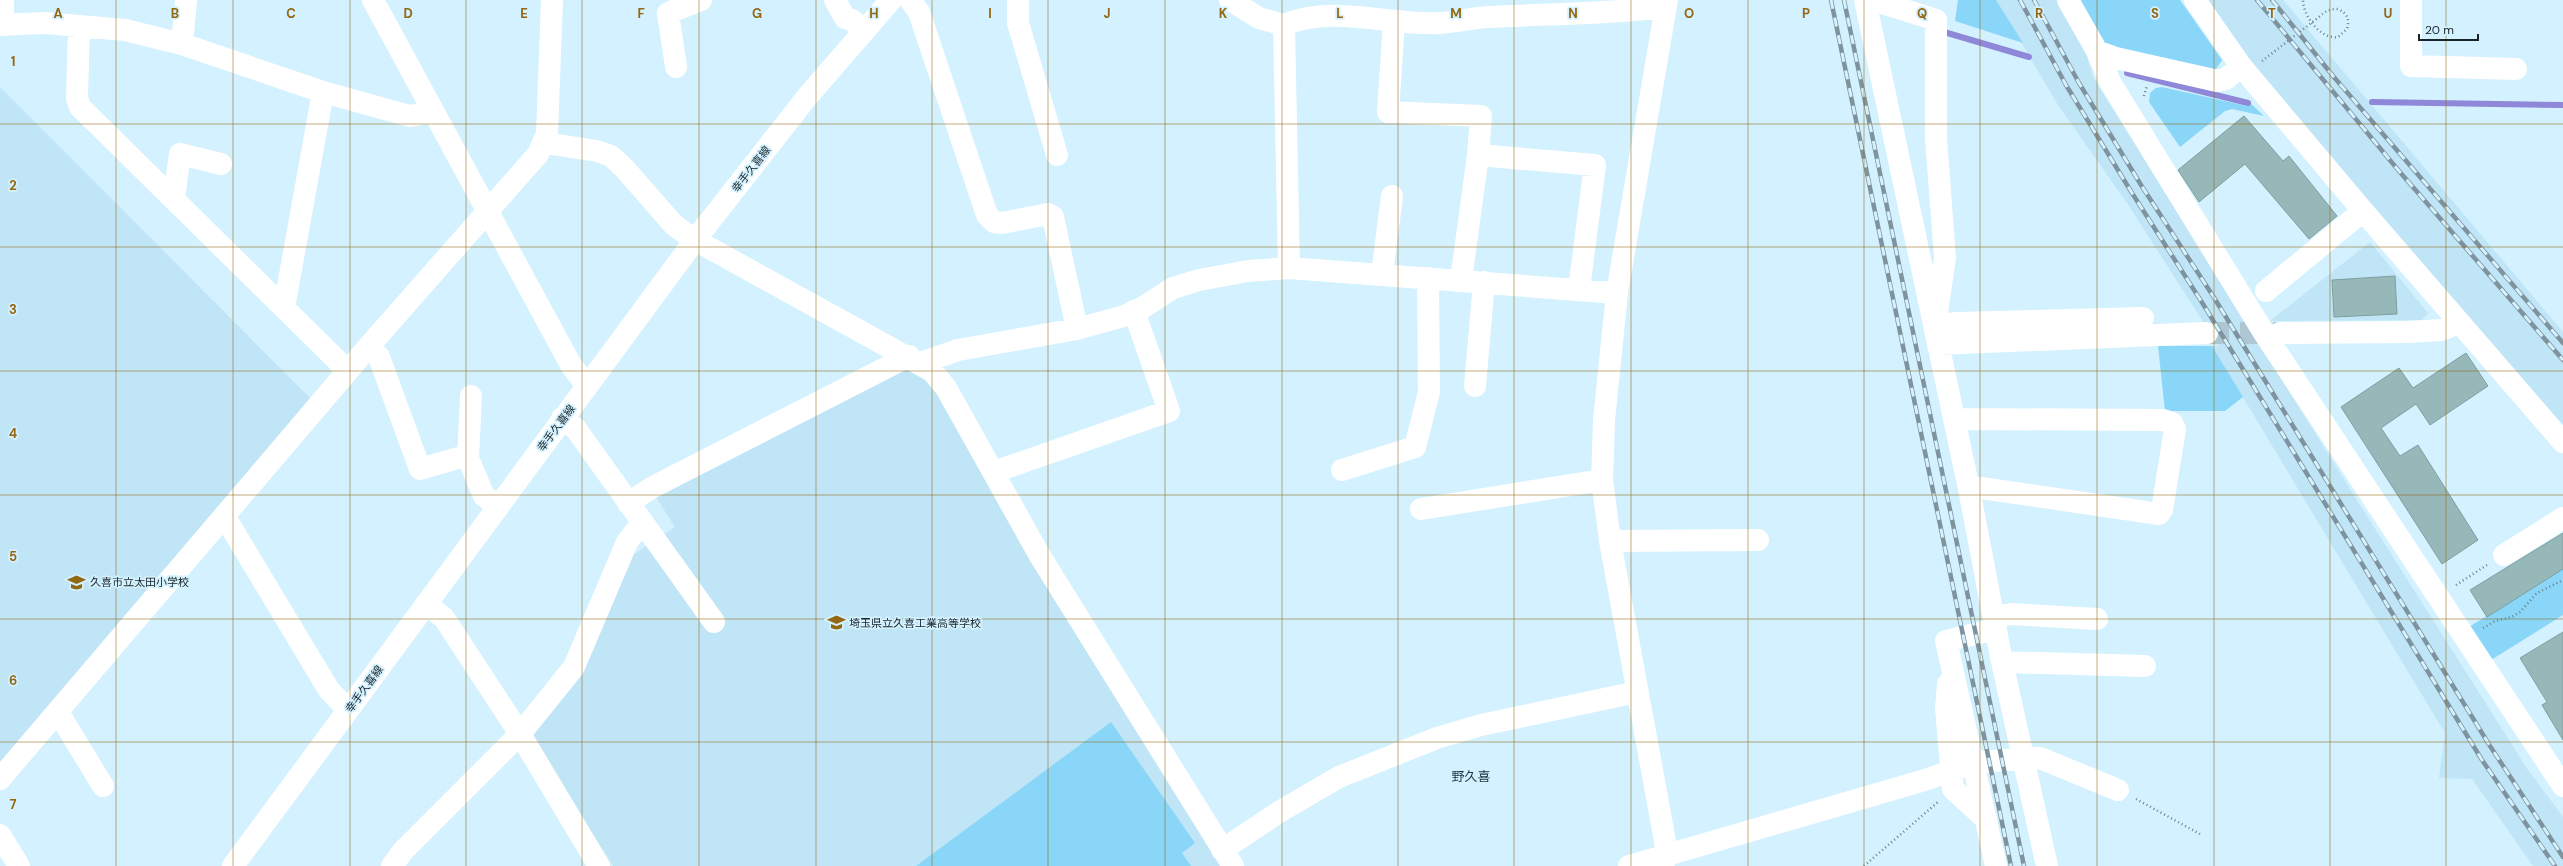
<svg xmlns="http://www.w3.org/2000/svg" width="2563" height="866" font-family="'DM Sans','Noto Sans JP',sans-serif">
	<style>
		.built { fill: #c0e5f7 }
		.green { fill: #89d6f8 }
		.lines { fill: none; stroke-linecap: round; stroke-linejoin: round }
		.stream { stroke: #8f87d7; stroke-width: 6 }
		.building { fill: #97b8b9; stroke: #7e9fa0 }
		.minor-tunnel { stroke: #aec8d3; stroke-width: 22; stroke-dasharray: 22 11; stroke-linecap: butt }
		.path { stroke: #6d818a; stroke-width: 2.5; stroke-dasharray: 1 3; stroke-linecap: butt }
		.minor { stroke: #fff; stroke-width: 22 }
		.major { stroke: #fff; stroke-width: 22 }
		.rail-casing { stroke: #7e939d; stroke-width: 4.5 }
		.rail { stroke: #d3f1fe; stroke-width: 3; stroke-dasharray: 9; stroke-linecap: butt }
		.grid { fill: none; stroke: #946813; stroke-width: 1; stroke-opacity: 0.55 }
		.labels { text-anchor: middle; dominant-baseline: central; stroke-width: 3.5; stroke-linejoin: round; paint-order: stroke }
		.street-label { font-size: 11px; fill: #192429; stroke: #d3f1fe }
		.poi-label { font-size: 11px; fill: #192429; stroke: #d3f1fe; text-anchor: start }
		.quarter-label { font-size: 13px; fill: #1d3641; stroke: #d3f1fe }
		.grid-label { font-size: 13px; text-anchor: middle; font-weight: bold; fill: #946813; stroke: #d3f1fe; stroke-width: 3.5; stroke-linejoin: round; paint-order: stroke }
	</style>
	<rect width="100%" height="100%" fill="#d3f1fe"/>
	<path class="built" d="M1996 0H2057L2084 47 2093 77 2360 505 2528 770 2563 817V866H2533L2472 779 2439 778 2445 733 2212 346 2218 345 2127 203 2058 105Z
		M2205 0H2283L2563 332V430L2241 50Z
		M0 87 310 398 0 767Z
		M2370 242 2428 313 2422 320 2270 321Z
		M910 364 939 388 1224 866H613L530 734 626 555 636 553 675 527 656 497Z"/>
	<path class="green" d="M1958 0H1996L2023 43 1955 21Z
		M2078 0H2180L2222 60 2216 69 2104 45Z
		M2162 87 2247 106 2248 101 2264 116 2232 109 2225 111 2180 147 2149 102 2150 93 2156 88Z
		M2158 346H2212L2243 397 2225 411H2165Z
		M2563 569V615L2491 660 2469 627Z
		M1111 722 1195 843 1182 853 1191 866H916Z"/>
	<g class="lines">
		<path class="stream" d="M1944 32 2029 57
			M2127 73 2248 103
			M2372 102 2563 105"/>
	</g>
	<path class="building" d="M2244 116 2283 161 2289 156 2337 216 2309 239 2245 164 2199 202 2178 170Z
		M2395 276 2397 314 2334 317 2332 280Z
		M2466 353 2488 386 2430 425 2416 404 2381 428 2400 456 2418 445 2478 540 2442 564 2341 407 2399 368 2413 388Z
		M2563 533V569L2487 617 2470 590Z
		M2563 632V740L2542 705 2547 702 2520 658Z"/>
	<g class="lines">
		<path class="minor-tunnel" d="M2207 333H2280"/>
		<path class="path" d="M2262 61 2319 17C2325 11 2330 9 2338 9 2347 13 2350 19 2347 29L2338 37C2321 40 2303 16 2303 0
			M2144 96 2147 86
			M2456 585 2487 565
			M2483 628 2495 621 2512 617 2520 612 2537 593 2563 580
			M2136 799 2200 834
			M1864 866 1938 802"/>
		<path class="minor" d="M373 0 571 365 587 386
			M835 0 845 18 852 20 863 30
			M910 0 919 12 987 215 994 222 1002 223 1048 214 1053 217 1077 329
			M1018 0V23L1057 155
			M1230 0 1259 18 1284 25
			M1865 0 1969 489 2002 662 2047 866
			M1873 0 1936 20V138L1945 258 1935 326 1957 323 2143 318
			M2068 0 2097 51 2110 82 2264 333 2563 786
			M2195 0 2241 66 2363 211 2563 442
			M2411 0V66L2516 69
			M1394 21 1388 112 1481 116 1478 155
			M3 24V0
			M0 25 44 23 125 30 182 44 323 92 410 116 433 112
			M79 26 77 98 80 107 348 371
			M182 44 186 0
			M2097 51 2116 58 2217 81 2226 79 2241 66
			M676 67 668 13 701 0
			M545 143 597 151 611 156 624 168 674 225 695 240 932 371 946 388 1040 556 1233 866
			M174 198 180 154 221 164
			M1289 268 1284 25C1334 4 1387 26 1440 23 1456 22 1472 18 1488 17 1547 14 1606 14 1666 7
			M1382 274 1392 196
			M1461 280 1478 155 1595 165 1579 289
			M2266 291 2363 211
			M284 308 323 92
			M2280 333 2408 332 2441 330 2459 323
			M1938 344 2207 333
			M369 346 379 357 420 469 458 458H468L484 496 498 506
			M921 363 958 350 1077 329 1124 316 1142 308 1173 288 1199 280 1248 271 1289 268 1617 293
			M1475 386 1484 282
			M562 418 576 429 714 622
			M1954 419 2163 420 2172 423 2175 429 2162 510 2159 514 1981 488 1969 489
			M468 458 471 396
			M1342 470 1415 447 1429 392 1428 278
			M994 472 1169 411 1134 311
			M628 503 653 487 909 356
			M1421 509 1602 480
			M225 517 329 690 348 710
			M1610 541 1758 540
			M2504 555 2563 518
			M426 604 444 618 520 734 599 866
			M1994 617 2011 614 2097 619
			M2002 662 2145 666
			M1948 684 1946 708 1953 789 1986 819
			M58 712 103 786
			M0 779 369 346 538 154 547 134 552 0
			M0 835 19 866
			M1222 850 1279 812 1339 777 1437 738 1481 725 1637 692
			M392 866 403 851 520 734 574 667 627 542 642 523
			M1629 866 1925 780 1973 763 2024 758H2040L2118 790
			M1663 866 1666 856 1665 841 1610 541 1602 480 1604 420 1617 293 1667 0
			M1996 866 1946 641 1996 629"/>
		<path class="major" d="M233 866 695 240 807 97 891 0"/>
		<defs>
			<path id="rail" d="M1831 0 2011 866
				M1844 0 2024 866
				M2020 0 2066 85 2132 193 2203 304 2482 760 2555 866
				M2034 0 2079 83 2141 185 2213 296 2490 746 2563 857
				M2257 0 2399 171 2563 360
				M2272 0 2333 76 2563 343"/>
		</defs>
		<use href="#rail" class="rail-casing"/>
		<use href="#rail" class="rail"/>
	</g>
	<path class="grid" d="M116 0V866M233 0V866M350 0V866M466 0V866M582 0V866M699 0V866M816 0V866M932 0V866M1048 0V866M1165 0V866M1282 0V866M1398 0V866M1514 0V866M1631 0V866M1748 0V866M1864 0V866M1980 0V866M2097 0V866M2214 0V866M2330 0V866M2446 0V866M0 124H2563M0 247H2563M0 371H2563M0 495H2563M0 619H2563M0 742H2563"/>
	<defs>
		<symbol id="school-bare" viewBox="-9 -9 18 18"><path d="M0-5L7-2L0 1L-7-2ZM-4 1L0 2.5L4 1V4Q0 6-4 4Z" fill="#946813" stroke="#d3f1fe" stroke-width="2.5" paint-order="stroke"/></symbol>
	</defs>
	<g fill-rule="evenodd">
		<use href="#school-bare" x="64" y="570" width="25" height="25"/>
		<use href="#school-bare" x="824" y="610" width="25" height="25"/>
	</g>
	<g class="labels">
		<g class="street-label">
			<text transform="translate(751 169) rotate(-52)">幸手久喜線</text>
			<text transform="translate(556 428) rotate(-53)">幸手久喜線</text>
			<text transform="translate(364 689) rotate(-54)">幸手久喜線</text>
		</g>
		<g class="poi-label">
			<text x="90" y="582">久喜市立太田小学校</text>
			<text x="849" y="623">埼玉県立久喜工業高等学校</text>
		</g>
		<g class="quarter-label">
			<text x="1471" y="776">野久喜</text>
		</g>
	</g>
	<g class="grid-label">
		<text x="58" y="18">A</text>
		<text x="175" y="18">B</text>
		<text x="291" y="18">C</text>
		<text x="408" y="18">D</text>
		<text x="524" y="18">E</text>
		<text x="641" y="18">F</text>
		<text x="757" y="18">G</text>
		<text x="874" y="18">H</text>
		<text x="990" y="18">I</text>
		<text x="1107" y="18">J</text>
		<text x="1223" y="18">K</text>
		<text x="1340" y="18">L</text>
		<text x="1456" y="18">M</text>
		<text x="1573" y="18">N</text>
		<text x="1689" y="18">O</text>
		<text x="1806" y="18">P</text>
		<text x="1922" y="18">Q</text>
		<text x="2039" y="18">R</text>
		<text x="2155" y="18">S</text>
		<text x="2272" y="18">T</text>
		<text x="2388" y="18">U</text>
		<text x="13" y="66">1</text>
		<text x="13" y="190">2</text>
		<text x="13" y="314">3</text>
		<text x="13" y="438">4</text>
		<text x="13" y="561">5</text>
		<text x="13" y="685">6</text>
		<text x="13" y="809">7</text>
	</g>
	<path d="M2419 34v6h59v-6" fill="none" stroke="#192429" stroke-width="2"/>
	<text x="2425" y="34" font-size="12" fill="#192429" stroke="#d3f1fe" stroke-width="3" paint-order="stroke">20 m</text>
</svg>
